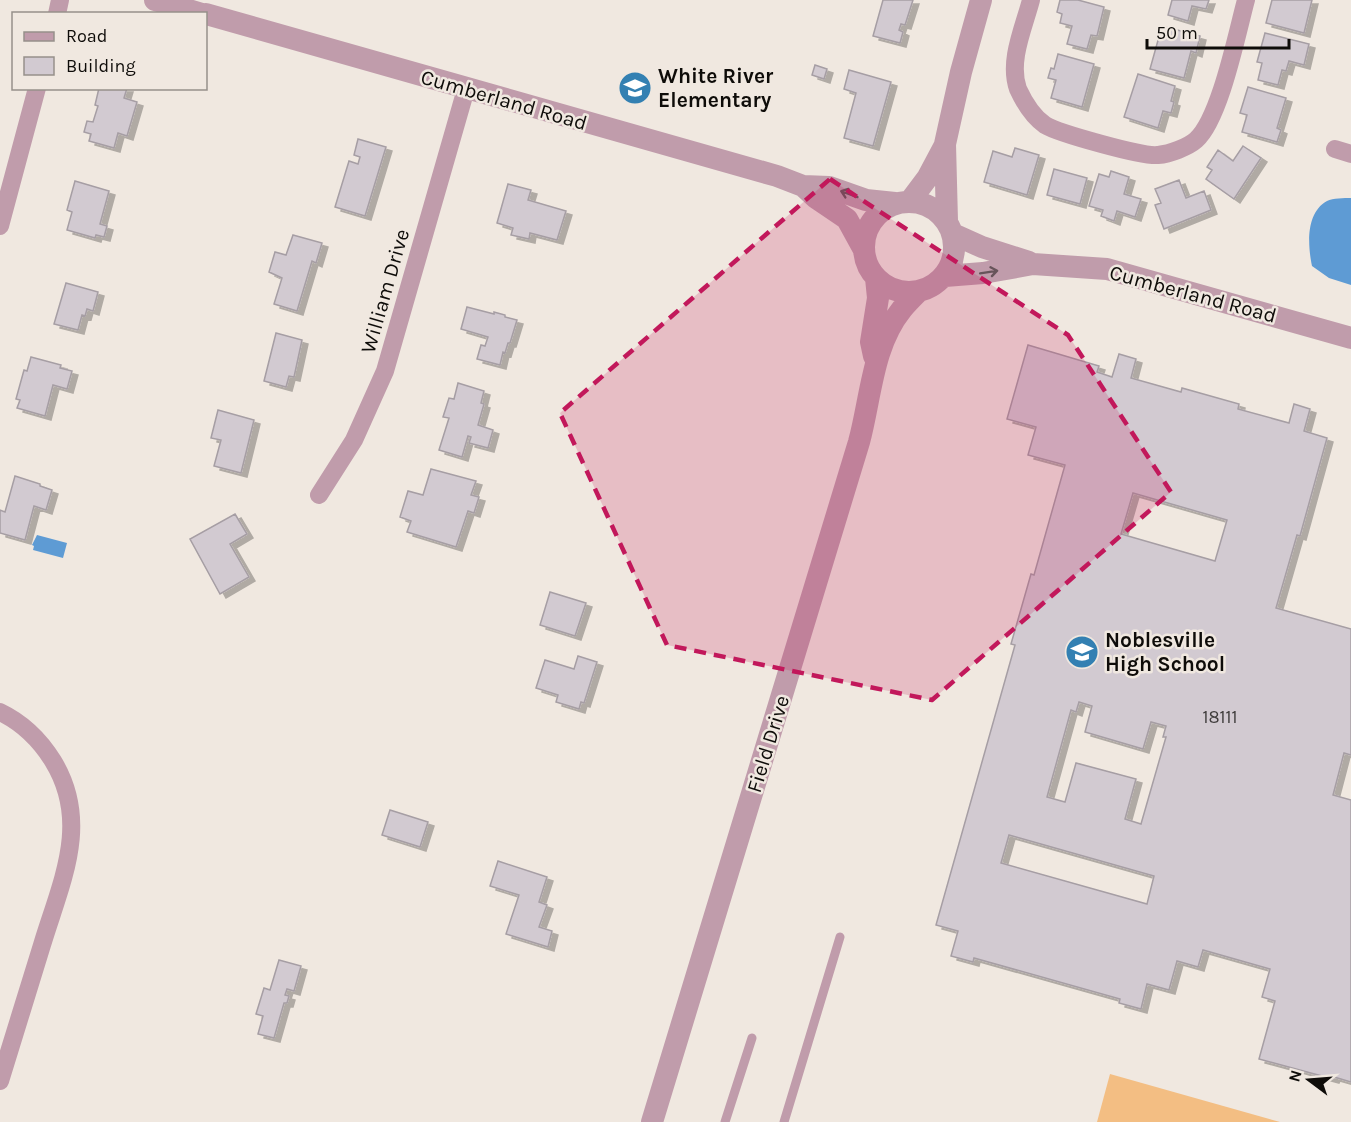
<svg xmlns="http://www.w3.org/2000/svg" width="1351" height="1122" font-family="Karla,sans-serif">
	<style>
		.green { fill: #f3be83 }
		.water { fill: #5e9bd4 }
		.building { fill: #d2cad1; stroke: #a69ea4; stroke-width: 1.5; fill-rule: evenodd; filter: url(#shadow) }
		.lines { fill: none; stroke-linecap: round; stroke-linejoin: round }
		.service { stroke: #c09cab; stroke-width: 9 }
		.minor { stroke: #c09cab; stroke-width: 18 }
		.tertiary { stroke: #c09cab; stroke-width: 22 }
		.oneway { stroke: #67545a }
		.marked { fill: #c2185b; fill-opacity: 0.2; stroke: #c2185b; stroke-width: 4.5; stroke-dasharray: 12 8; stroke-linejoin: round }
		.labels { text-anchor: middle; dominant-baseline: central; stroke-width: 5; stroke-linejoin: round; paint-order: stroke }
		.number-label { font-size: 18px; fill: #3f3c3b }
		.poi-label { font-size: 21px; font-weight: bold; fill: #0e0c09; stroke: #f0e8e0; text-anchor: start }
		.street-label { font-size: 21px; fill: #0e0c09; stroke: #f0e8e0 }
	</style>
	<defs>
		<filter id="shadow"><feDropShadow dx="6" dy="4" stdDeviation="0" flood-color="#0004"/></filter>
	</defs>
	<rect width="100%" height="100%" fill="#f0e8e0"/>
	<path class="green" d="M1110 1074 1280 1122H1097Z"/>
	<path class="water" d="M1351 198V285L1329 278 1312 266C1308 247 1305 213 1327 201 1333 198 1344 198 1351 198Z
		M37 535 67 543 63 558 33 550 34 546 32 545Z"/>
	<path class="building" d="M883 0H913L905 25 901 24 899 30 903 32 900 43 873 36Z
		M1060 0H1078L1104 7 1097 36 1091 35 1087 49 1067 44 1072 26 1060 23 1062 14 1057 12Z
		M1172 0H1209L1206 9 1192 6 1188 21 1168 15Z
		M1272 0H1312L1304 33 1266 23Z
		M1162 26 1200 36 1196 53 1191 51 1184 78 1150 69Z
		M1265 33 1309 44 1304 65 1289 61 1286 71 1282 70 1278 85 1258 80 1262 63 1257 62Z
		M1058 54 1094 64 1082 107 1051 98 1056 80 1048 78 1051 68 1054 69Z
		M815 65 827 69 824 79 812 75Z
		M849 70 891 82 873 146 844 138 856 93 844 89Z
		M1138 74 1175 86 1171 101 1174 102 1171 113 1163 111 1158 128 1124 117Z
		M1248 87 1286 98 1277 128 1281 130 1277 142 1242 132 1247 115 1240 113Z
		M99 88H127L124 98 137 102 127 136 118 133 114 148 89 141 91 134 84 132 87 121 93 122 98 106 95 105Z
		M358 139 386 147 365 216 335 207 349 161 358 164 360 157 354 155Z
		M1243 146 1261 158 1234 199 1206 179 1212 170 1207 167 1218 150 1233 161Z
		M1015 148 1039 155 1027 195 984 182 993 151 1012 157Z
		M1054 169 1087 178 1080 204 1047 195Z
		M1111 171 1129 177 1124 194 1141 199 1135 217 1117 211 1114 221 1101 216 1103 210 1089 206 1099 174 1109 177Z
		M1179 180 1186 198 1204 191 1211 210 1164 229 1155 205 1161 203 1155 189Z
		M75 181 109 191 100 224 107 226 104 237 96 235 95 238 67 230 72 212 67 210Z
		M508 184 531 190 528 200 566 211 557 240 530 233 529 239 511 235 513 228 497 223Z
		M293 235 322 243 316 263 312 261 297 311 274 304 282 278 269 272 275 252 286 255Z
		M66 283 98 292 93 311 87 309 85 316 82 315 78 330 54 324Z
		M467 307 494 314V312L505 315V317L517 320 510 343H508L505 353 503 352 500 365 477 359 481 345 485 346 488 337 461 329Z
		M276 333 302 340 294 377 289 376 286 387 264 381Z
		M1028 345 1099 366 1097 372 1112 377 1119 354 1136 359 1131 378 1181 392 1182 388 1239 404 1238 409 1289 423 1294 404 1310 409 1304 431 1327 438 1300 536 1297 535 1276 608 1351 629V755L1344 753 1333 795 1351 800V1082L1334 1077 1333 1079 1259 1059 1275 1001 1262 997 1270 969 1203 950 1198 967 1177 961 1169 990 1147 984 1141 1009 1119 1003 1120 999 974 958 973 962 951 956 958 931 936 925 1015 645 1011 644 1031 574 1034 575 1065 465 1028 455 1036 427 1007 419ZM1133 493 1227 520 1215 561 1121 534ZM1079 702 1092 706 1085 732 1143 749 1151 722 1166 726 1163 737H1166L1141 824 1125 819 1136 779 1076 763 1065 802 1047 797 1071 710 1076 712ZM1009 835 1154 876 1147 904 1001 863Z
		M31 357 61 365 60 368 72 371 67 389 53 385 45 416 17 408 20 400 16 399 24 370 27 371Z
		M458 383 484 391 481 403 484 404 478 425 493 430 488 448 469 443 471 437 468 436 462 457 439 450 449 418 443 417 449 398 454 399Z
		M218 410 254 420 241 473 214 466 221 440 211 438Z
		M431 469 476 481 471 495 479 497 474 513 468 511 456 547 407 532 411 521 400 517 408 491 423 495Z
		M15 476 40 484V486L52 490 46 510 34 506 25 540 0 533V510L5 512Z
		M235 514 247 534 230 544 249 577 220 594 190 539Z
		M550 592 586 603 575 636 540 625Z
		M578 656 597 662 584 703 581 702 579 709 556 702 558 695 536 688 545 660 574 669Z
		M390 810 428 822 420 847 382 835Z
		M498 861 547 877 539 902 547 905 539 927 552 931 548 947 506 934 519 895 490 886Z
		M279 960 301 966 294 991 287 989 285 995 289 996 287 1003H284L274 1038 258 1034 263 1016 256 1014 264 988 270 990Z"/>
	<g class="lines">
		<path class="service" d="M725 1122 752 1038
			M784 1122 840 937"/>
		<path class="minor" d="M1031 0C1024 27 1008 61 1018 89 1024 102 1032 116 1045 125 1058 133 1143 157 1158 155 1170 154 1188 147 1196 140 1220 119 1237 33 1246 0
			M57 14 60 0
			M1335 149 1351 154
			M0 226 37 88
			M319 495 354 440 385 371 466 89
			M0 712C23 723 40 740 53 761 91 823 61 882 42 945 28 990 14 1036 0 1081"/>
		<path class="tertiary" d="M155 0 202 14
			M206 14 777 176 803 186 829 187 866 200 895 203
			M803 186 816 198 847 219 864 250
			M910 201 928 177 945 145
			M864 247a45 45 0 1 1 90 0a45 45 0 1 1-90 0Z
			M947 221 945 144 961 72 981 0
			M953 234 982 247 1029 262
			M945 276 983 273 1033 264 1107 269 1351 338
			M874 356 871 342 878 298 876 278
			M652 1122 859 442C871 398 872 346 902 309 907 303 913 297 918 292"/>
	</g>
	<defs><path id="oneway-shaft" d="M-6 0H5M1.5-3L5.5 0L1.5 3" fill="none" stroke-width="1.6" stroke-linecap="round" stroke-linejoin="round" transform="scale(1.5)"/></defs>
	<g class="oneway">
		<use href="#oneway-shaft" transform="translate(849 194) rotate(-160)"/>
		<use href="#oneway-shaft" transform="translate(989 272) rotate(-9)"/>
	</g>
	<path class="marked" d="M830 179 1068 335 1171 492 932 700 667 645 560 413Z"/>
	<defs>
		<symbol id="school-disc" viewBox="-11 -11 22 22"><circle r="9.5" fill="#3380b2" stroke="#f0e8e0"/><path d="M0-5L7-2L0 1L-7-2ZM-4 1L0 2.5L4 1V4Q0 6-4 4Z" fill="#fff"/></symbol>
	</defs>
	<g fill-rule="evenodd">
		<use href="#school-disc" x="616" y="69" width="38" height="38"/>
		<use href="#school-disc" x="1063" y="633" width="38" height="38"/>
	</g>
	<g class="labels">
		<g class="number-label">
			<text x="1220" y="717">18111</text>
		</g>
		<g class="poi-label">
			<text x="658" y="76">White River<tspan x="658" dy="24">Elementary</tspan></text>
			<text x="1105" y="640">Noblesville<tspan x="1105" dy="24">High School</tspan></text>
		</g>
		<g class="street-label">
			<text transform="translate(504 100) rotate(16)">Cumberland Road</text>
			<text transform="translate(385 291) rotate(-74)">William Drive</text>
			<text transform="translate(1193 294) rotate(15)">Cumberland Road</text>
			<text transform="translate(768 744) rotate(-73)">Field Drive</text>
		</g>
	</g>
	<rect x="12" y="12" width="195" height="78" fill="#f0e8e0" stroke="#96908a" stroke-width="1.5"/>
	<rect x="24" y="32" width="30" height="9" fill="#c09cab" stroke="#96908a" stroke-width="1.5"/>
	<text x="66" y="42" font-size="18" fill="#0e0c09">Road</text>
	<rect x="24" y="57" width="30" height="18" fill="#d2cad1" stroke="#96908a" stroke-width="1.5"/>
	<text x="66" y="72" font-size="18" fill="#0e0c09">Building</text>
	<g transform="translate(1309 1080) rotate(286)" stroke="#f0e8e0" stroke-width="4.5" paint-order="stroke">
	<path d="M0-4.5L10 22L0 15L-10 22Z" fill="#0e0c09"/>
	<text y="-9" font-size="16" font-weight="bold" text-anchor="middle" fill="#0e0c09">N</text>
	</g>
	<path d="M1147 39v9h142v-9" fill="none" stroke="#0e0c09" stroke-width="3"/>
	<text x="1156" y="39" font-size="18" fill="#0e0c09" stroke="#f0e8e0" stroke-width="4.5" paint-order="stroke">50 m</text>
</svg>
